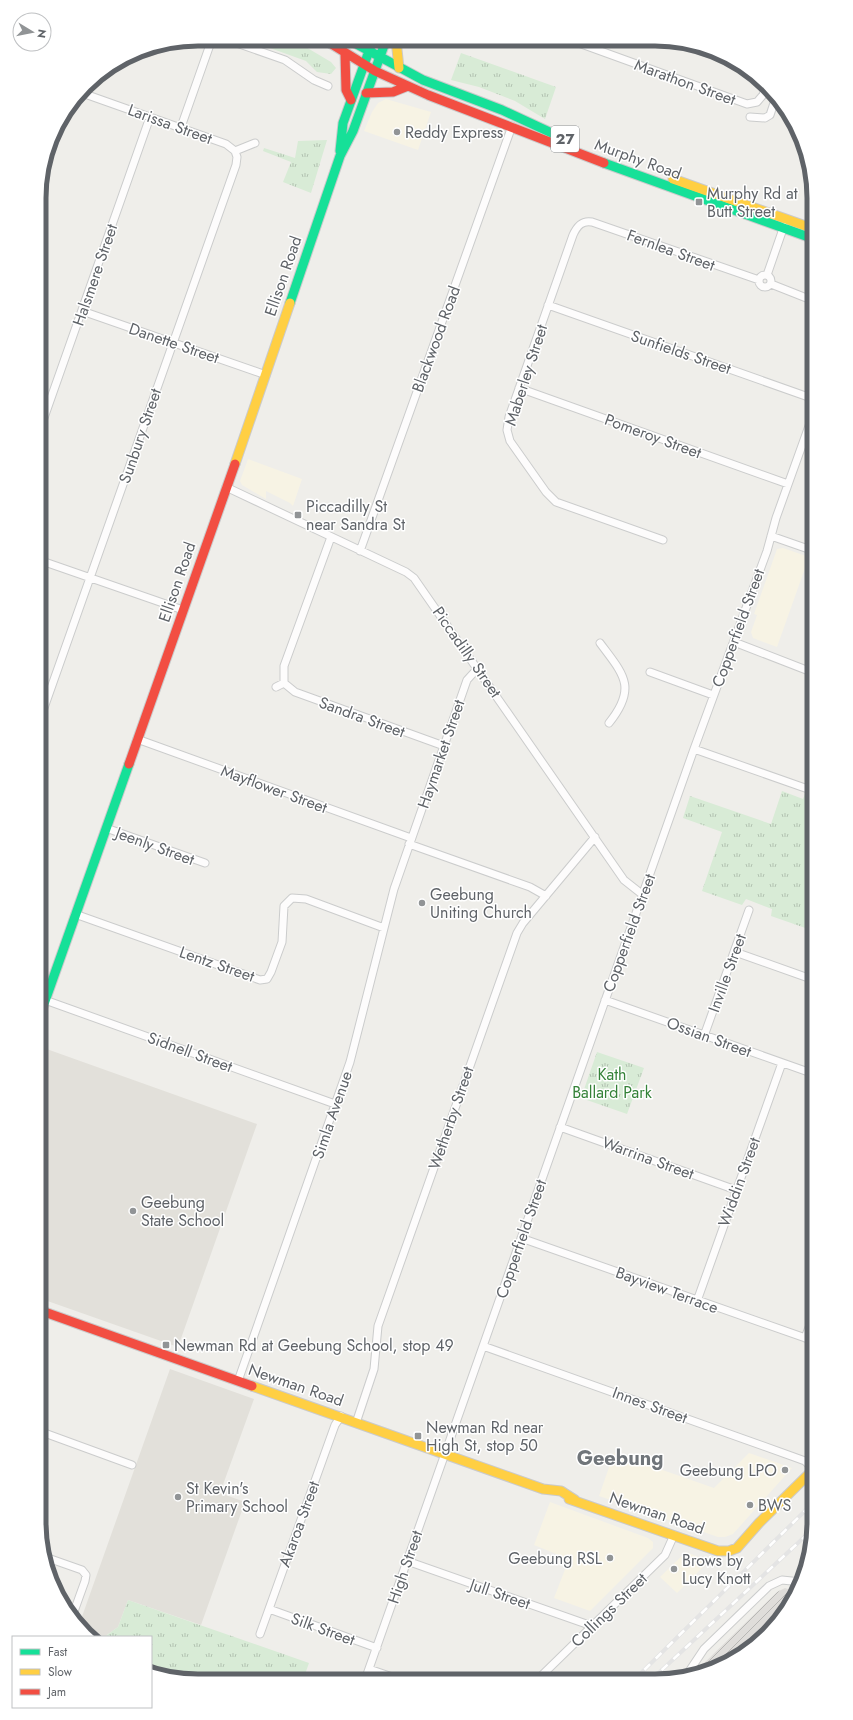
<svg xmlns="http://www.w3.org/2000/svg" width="853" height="1720" font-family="Jost,sans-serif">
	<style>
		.commercial { fill: #f7f3e4 }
		.industrial { fill: url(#industrial-furrows) }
		.education { fill: #e2e0da }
		.park { fill: url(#park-tufts) }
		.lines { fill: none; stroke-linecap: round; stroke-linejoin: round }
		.street-casing { stroke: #cbcccc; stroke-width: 9 }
		.fast-casing { stroke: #cacacb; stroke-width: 11 }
		.slow-casing { stroke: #cacacb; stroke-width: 11 }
		.jam-casing { stroke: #cacacb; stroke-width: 11 }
		.street { stroke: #fdfcfc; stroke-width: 7 }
		.fast { stroke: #16e098; stroke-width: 9 }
		.slow { stroke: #ffcf43; stroke-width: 9 }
		.jam { stroke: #f24e42; stroke-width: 9 }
		.rail-casing { stroke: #e4e4e4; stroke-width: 4 }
		.rail { stroke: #fff; stroke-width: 2.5; stroke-dasharray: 8; stroke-linecap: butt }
		.poi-dot { fill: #919496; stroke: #fff; stroke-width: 1.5 }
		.labels { text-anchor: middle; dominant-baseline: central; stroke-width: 3; stroke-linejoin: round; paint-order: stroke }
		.shield { fill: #fff; stroke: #8f9295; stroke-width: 1 }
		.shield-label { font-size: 15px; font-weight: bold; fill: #5f6368 }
		.street-label { font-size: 16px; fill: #5f6368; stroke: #fff }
		.poi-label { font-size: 16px; fill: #5f6368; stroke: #fff; text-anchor: start }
		.park-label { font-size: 16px; fill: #348238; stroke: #fff }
		.district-label { font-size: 20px; font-weight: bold; fill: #70757a; stroke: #fff }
		.rim { fill: none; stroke: #5f6368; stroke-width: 5 }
	</style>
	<defs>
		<pattern id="industrial-furrows" width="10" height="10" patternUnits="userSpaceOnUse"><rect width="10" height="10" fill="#dfddda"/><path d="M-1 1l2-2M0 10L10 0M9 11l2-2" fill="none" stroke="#b8b7b5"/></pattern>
		<pattern id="park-tufts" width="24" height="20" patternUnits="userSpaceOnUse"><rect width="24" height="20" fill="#d8ebd6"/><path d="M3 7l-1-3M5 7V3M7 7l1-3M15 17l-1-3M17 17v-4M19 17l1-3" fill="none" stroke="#b2c2b1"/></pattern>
	</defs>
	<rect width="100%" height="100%" fill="#efeeea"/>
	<path class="commercial" d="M386 99 431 112 418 150 364 131 372 112 378 103Z
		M248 459 302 479 293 506 290 503 266 491V499L242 485 240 481Z
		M783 548 809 557 777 647 753 638 751 632 757 615 754 614 777 549Z
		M614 1453 714 1488 749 1453 792 1468 733 1534 725 1537H718L599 1496Z
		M550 1502 648 1538 653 1542V1548L590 1611 554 1598 569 1559 534 1545Z
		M686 1552 709 1561 677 1593 660 1577Z"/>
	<path class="industrial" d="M785 1588 796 1592 781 1619 752 1648 706 1673 695 1674 699 1668 777 1592Z
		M674 1670 689 1675 664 1679Z"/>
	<path class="education" d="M41 1047 257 1124 178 1347 39 1298V1053Z
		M170 1369 254 1399 220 1493 245 1502 201 1625 128 1600 118 1627 104 1637H96L87 1634 79 1625Z"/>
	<path class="park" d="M245 39 294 40 331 62 336 68 331 74 317 72 306 61Z
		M461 53 556 87 545 119 515 101 479 87 451 80Z
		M327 140 311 193 283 182 291 162 263 151 264 148 295 158 298 141Z
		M814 770V931L771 916 772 909 746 899 742 905 702 891 722 832 683 818 690 796 771 824 782 791 803 799Z
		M597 1052 644 1068 627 1114 581 1098Z
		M128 1600 309 1663 303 1680H177L151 1673V1637H104L118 1627Z"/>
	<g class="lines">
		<defs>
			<path id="street" d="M225 39 285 60 314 80 328 86
				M573 41 747 104 757 102 763 95 766 86
				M82 93 226 144 235 151 255 143
				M750 117 765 118 770 115 776 97
				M181 127 212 39
				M759 281a6 6 0 1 1 12 0a6 6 0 1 1-12 0Z
				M767 275 784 226
				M771 284 814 301
				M548 305 814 399
				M82 311 266 375
				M519 388 788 484
				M39 432 150 117
				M226 487 406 572 414 578 624 880 643 895
				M771 536 814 551
				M331 537 284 666V683L295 692 444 746
				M663 540 556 502 546 492 510 441 507 430 509 417 573 235C577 226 582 220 592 222L759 280
				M360 551 512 126
				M39 560 183 610
				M734 642 814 673
				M600 643C623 674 638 687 609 723
				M650 672 713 695
				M276 687 284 683
				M39 722 236 165 237 157 235 151
				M137 739 411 838
				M694 749 805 788
				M106 828 205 863
				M409 844 530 887 546 896
				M75 914 260 980 267 979 271 972 282 942 284 906 292 898 306 899 384 928
				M735 952 814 980
				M45 1000 335 1104
				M605 1000 814 1074
				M704 1036 749 910
				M560 1127 736 1190
				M521 1238 814 1341
				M697 1301 782 1063
				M805 1338 814 1314
				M483 1346 794 1457 805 1461 813 1469
				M238 1381 350 1062 394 889 467 680 478 668
				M356 1423 374 1369 378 1326 517 933 523 923 595 837
				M39 1431 132 1465
				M45 1557 82 1570 86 1575 85 1581 72 1617
				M407 1561 592 1626
				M269 1609 377 1648
				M260 1634 335 1425 341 1416
				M369 1669 401 1680
				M686 1676 704 1649 769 1586 782 1580 801 1582
				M365 1680 694 749 767 551 776 518 814 412
				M536 1681 665 1555 674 1535"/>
			<path id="fast" d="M349 40 423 80 502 110 569 141
				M340 151 343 123 373 40
				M604 163 814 239
				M290 303 340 156 353 131 386 40
				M39 1018 129 764"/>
			<path id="slow" d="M396 40 399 68
				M673 179 814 229
				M235 464 290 303
				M252 1386 543 1489 561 1491 575 1500
				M569 1499 718 1551H729L737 1548 759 1523 814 1469"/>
			<path id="jam" d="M325 40 375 71 428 95 604 163
				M345 53 346 90 351 100
				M366 93 393 92 408 86
				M129 764 235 464
				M39 1310 252 1386"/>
		</defs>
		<use href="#street" class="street-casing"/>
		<use href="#fast" class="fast-casing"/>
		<use href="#slow" class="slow-casing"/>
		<use href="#jam" class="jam-casing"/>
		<use href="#street" class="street"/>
		<use href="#fast" class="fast"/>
		<use href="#slow" class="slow"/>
		<use href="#jam" class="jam"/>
		<defs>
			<path id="rail" d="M633 1681 814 1502
				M650 1681 814 1528"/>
		</defs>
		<use href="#rail" class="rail-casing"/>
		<use href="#rail" class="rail"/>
	</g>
	<g class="poi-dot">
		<circle cx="397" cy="132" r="4"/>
		<rect x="695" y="198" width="8" height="8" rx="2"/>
		<rect x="294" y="511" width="8" height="8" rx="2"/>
		<circle cx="422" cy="903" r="4"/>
		<circle cx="133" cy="1211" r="4"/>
		<rect x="162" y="1341" width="8" height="8" rx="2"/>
		<rect x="414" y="1432" width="8" height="8" rx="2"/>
		<circle cx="785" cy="1470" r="4"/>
		<circle cx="178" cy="1497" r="4"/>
		<circle cx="750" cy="1505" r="4"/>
		<circle cx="610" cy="1558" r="4"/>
		<circle cx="674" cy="1569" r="4"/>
	</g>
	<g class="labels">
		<rect class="shield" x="551" y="126" width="28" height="26" rx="3"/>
		<g class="shield-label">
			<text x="565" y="139">27</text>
		</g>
		<g class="street-label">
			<text transform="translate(685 82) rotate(20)">Marathon Street</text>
			<text transform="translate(170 124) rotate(20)">Larissa Street</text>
			<text transform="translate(638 159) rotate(20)">Murphy Road</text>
			<text transform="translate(671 250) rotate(20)">Fernlea Street</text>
			<text transform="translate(95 275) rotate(-71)">Halsmere Street</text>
			<text transform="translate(283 276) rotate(-71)">Ellison Road</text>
			<text transform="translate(436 339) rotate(-70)">Blackwood Road</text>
			<text transform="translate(174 343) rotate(19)">Danette Street</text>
			<text transform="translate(681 352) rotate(19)">Sunfields Street</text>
			<text transform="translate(526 375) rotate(-72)">Maberley Street</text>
			<text transform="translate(140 436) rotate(-71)">Sunbury Street</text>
			<text transform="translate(653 436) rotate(20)">Pomeroy Street</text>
			<text transform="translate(177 582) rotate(-71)">Ellison Road</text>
			<text transform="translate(738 628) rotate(-70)">Copperfield Street</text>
			<text transform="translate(467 652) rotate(55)">Piccadilly Street</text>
			<text transform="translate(362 717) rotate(20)">Sandra Street</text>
			<text transform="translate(441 754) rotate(-71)">Haymarket Street</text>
			<text transform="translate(274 789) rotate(20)">Mayflower Street</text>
			<text transform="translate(155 846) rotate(20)">Jeenly Street</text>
			<text transform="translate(629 933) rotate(-70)">Copperfield Street</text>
			<text transform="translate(217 964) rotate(19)">Lentz Street</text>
			<text transform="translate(727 973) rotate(-70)">Inville Street</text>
			<text transform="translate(709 1037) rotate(20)">Ossian Street</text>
			<text transform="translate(190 1052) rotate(20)">Sidnell Street</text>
			<text transform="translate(332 1115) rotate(-71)">Simla Avenue</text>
			<text transform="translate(451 1118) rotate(-71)">Wetherby Street</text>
			<text transform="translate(648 1158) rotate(20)">Warrina Street</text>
			<text transform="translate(739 1182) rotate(-70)">Widdin Street</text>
			<text transform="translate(521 1239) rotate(-71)">Copperfield Street</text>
			<text transform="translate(667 1290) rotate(20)">Bayview Terrace</text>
			<text transform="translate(296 1385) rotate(19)">Newman Road</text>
			<text transform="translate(650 1405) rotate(20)">Innes Street</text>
			<text transform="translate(657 1513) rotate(19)">Newman Road</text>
			<text transform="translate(299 1524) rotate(-70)">Akaroa Street</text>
			<text transform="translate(405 1567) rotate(-71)">High Street</text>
			<text transform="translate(500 1594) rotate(19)">Jull Street</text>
			<text transform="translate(609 1610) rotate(-44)">Collings Street</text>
			<text transform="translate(323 1629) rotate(20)">Silk Street</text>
		</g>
		<g class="poi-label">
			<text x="405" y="132">Reddy Express</text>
			<text x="707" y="193">Murphy Rd at<tspan x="707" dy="18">Butt Street</tspan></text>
			<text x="306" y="506">Piccadilly St<tspan x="306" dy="18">near Sandra St</tspan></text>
			<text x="430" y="894">Geebung<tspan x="430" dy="18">Uniting Church</tspan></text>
			<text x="141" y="1202">Geebung<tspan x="141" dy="18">State School</tspan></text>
			<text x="174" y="1345">Newman Rd at Geebung School, stop 49</text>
			<text x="426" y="1427">Newman Rd near<tspan x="426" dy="18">High St, stop 50</tspan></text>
			<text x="777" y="1470" text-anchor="end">Geebung LPO</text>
			<text x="186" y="1488">St Kevin's<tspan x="186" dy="18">Primary School</tspan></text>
			<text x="758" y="1505">BWS</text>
			<text x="602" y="1558" text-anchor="end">Geebung RSL</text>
			<text x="682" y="1560">Brows by<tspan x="682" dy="18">Lucy Knott</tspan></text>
		</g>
		<g class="park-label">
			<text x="612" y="1074">Kath<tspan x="612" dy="18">Ballard Park</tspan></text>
		</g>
		<g class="district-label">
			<text x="620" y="1458">Geebung</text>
		</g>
	</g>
	<path d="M0 0H853V1720H0ZM198 46H655A152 152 0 0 1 807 198V1522A152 152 0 0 1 655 1674H198A152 152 0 0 1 46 1522V198A152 152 0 0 1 198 46Z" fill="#fff" fill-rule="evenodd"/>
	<path class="rim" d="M198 46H655A152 152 0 0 1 807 198V1522A152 152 0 0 1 655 1674H198A152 152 0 0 1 46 1522V198A152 152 0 0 1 198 46Z"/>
	<rect x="12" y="1636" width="140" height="72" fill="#ffffff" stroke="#bfc1c3"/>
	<rect x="20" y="1649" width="20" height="6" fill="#16e098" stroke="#bfc1c3"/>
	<text x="48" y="1656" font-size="12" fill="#5f6368">Fast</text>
	<rect x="20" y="1669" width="20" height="6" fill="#ffcf43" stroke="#bfc1c3"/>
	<text x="48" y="1676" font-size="12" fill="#5f6368">Slow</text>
	<rect x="20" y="1689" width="20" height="6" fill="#f24e42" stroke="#bfc1c3"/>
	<text x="48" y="1696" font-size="12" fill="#5f6368">Jam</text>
	<g transform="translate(32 32) rotate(100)"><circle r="19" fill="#ffffff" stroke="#bfc1c3"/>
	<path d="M0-3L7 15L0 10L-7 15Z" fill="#919496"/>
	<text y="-6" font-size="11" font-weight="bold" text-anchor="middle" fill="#5f6368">N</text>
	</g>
</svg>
